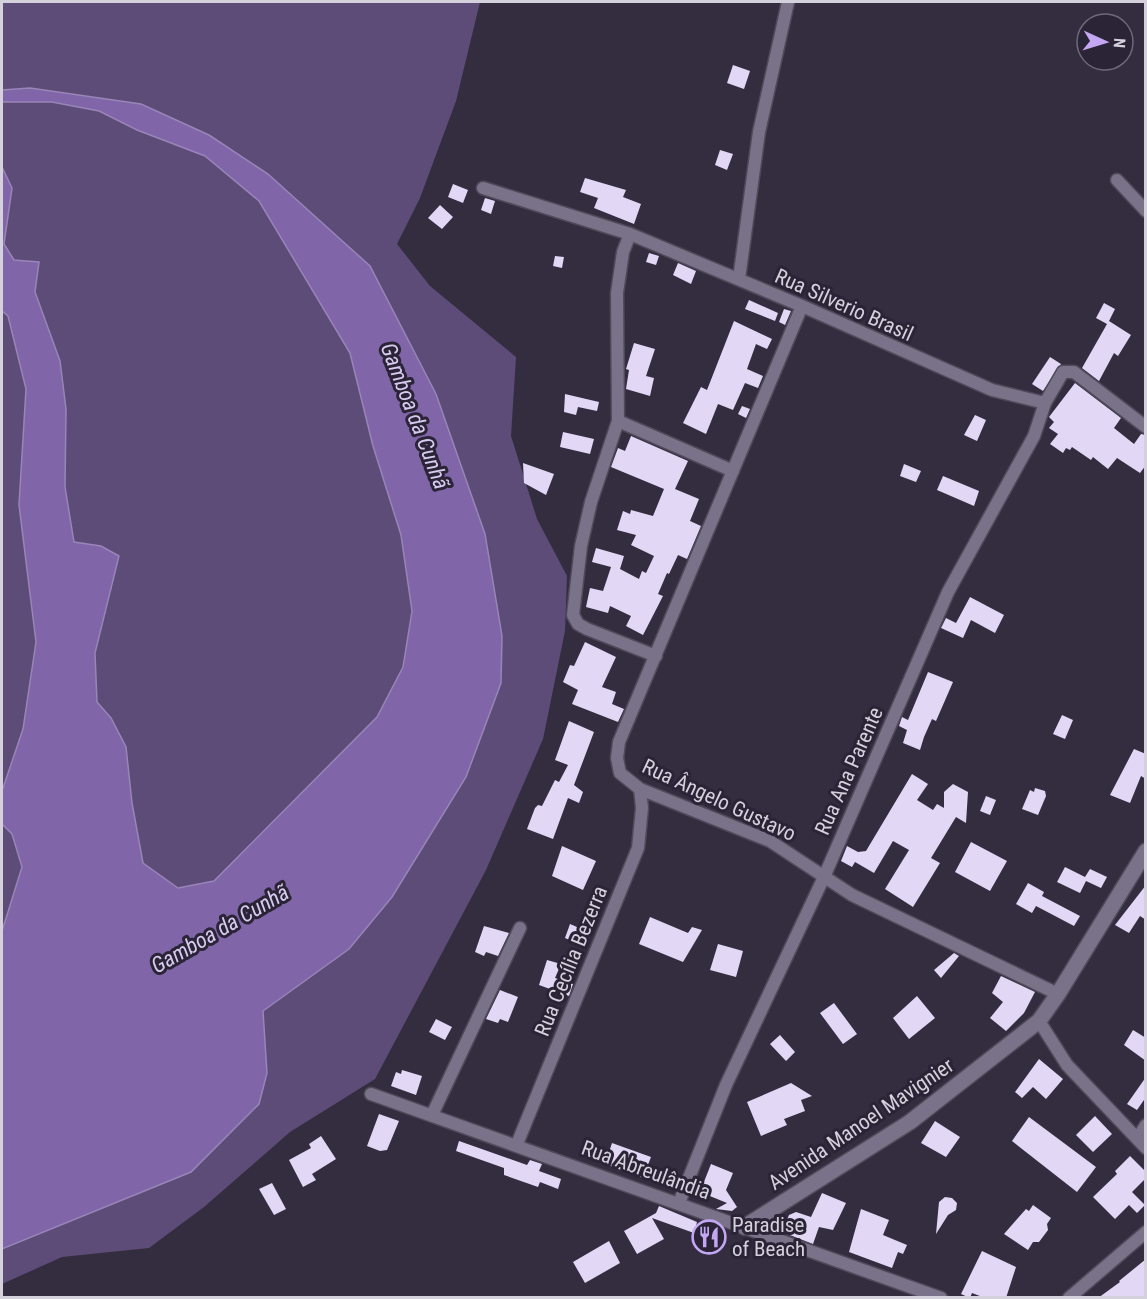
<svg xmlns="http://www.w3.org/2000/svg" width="1147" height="1299" font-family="'Roboto Condensed',sans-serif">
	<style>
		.green { fill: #5d4c78 }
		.water { fill: #8065a9; stroke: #9985b8; stroke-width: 1.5 }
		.building { fill: #e2d8f6 }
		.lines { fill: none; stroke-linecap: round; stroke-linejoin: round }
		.street-casing { stroke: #504959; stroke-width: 15 }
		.secondary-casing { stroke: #504959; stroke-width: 18 }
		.street { stroke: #797288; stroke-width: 12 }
		.secondary { stroke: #797288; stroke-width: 15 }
		.labels { text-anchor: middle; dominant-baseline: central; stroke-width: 6; stroke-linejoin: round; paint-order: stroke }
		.street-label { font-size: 21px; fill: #d4d0dc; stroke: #2a2436 }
		.poi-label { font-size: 21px; fill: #d4d0dc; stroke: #2a2436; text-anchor: start }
		.water-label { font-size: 22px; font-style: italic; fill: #d8cbf1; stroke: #2a2436 }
	</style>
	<rect width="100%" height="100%" fill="#342d40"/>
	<path class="green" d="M2 2H480L456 101 420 198 397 244 430 286 516 357 511 436 537 519 567 576 565 631 543 739 486 870 375 1079 290 1132 204 1207 149 1248 62 1257 2 1284V1249L191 1172 267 1073 263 1011 349 949 392 897 466 777 501 683 502 636 268 174 209 135 141 104 30 88 2 90Z
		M2 102H52L99 111 137 130 205 156 259 201 350 353 373 446 401 535 412 611 403 667 377 717 214 881 178 888 143 863 132 803 126 747 111 718 97 702 95 653 119 556 101 546 74 542 65 487 66 409 60 361 35 292 39 262 14 260 4 244 12 188 2 167Z
		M2 311 8 316 26 389 19 505 36 642 23 729 2 791Z
		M2 824 12 834 22 867 2 931Z"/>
	<path class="water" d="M30 88 141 104 209 135 268 174 370 266 436 394 485 534 502 636 501 683 466 777 392 897 349 949 263 1011 267 1073 259 1104 191 1172 2 1249V931L22 867 12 834 2 824V791L23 729 36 642 19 505 26 389 8 316 2 311V167L12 188 4 244 14 260 39 262 35 292 60 361 66 409 65 487 74 542 101 546 119 556 95 653 97 702 111 718 126 747 132 803 143 863 178 888 214 881 377 717 403 667 412 611 401 535 373 446 350 353 259 201 205 156 137 130 99 111 52 102H2V90Z"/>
	<path class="building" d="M733 65 750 71 744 89 727 83Z
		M720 150 733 154 727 170 715 165Z
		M585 178 626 190 623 197 641 204 634 224 594 208 598 198 580 192Z
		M453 184 468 190 463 203 448 197Z
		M485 198 495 201 491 214 481 210Z
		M440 205 453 217 442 229 428 218Z
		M649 253 659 256 656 265 646 262Z
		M555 256 564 257 562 268 553 266Z
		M678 263 696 271 691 284 673 275Z
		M749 300 778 313 775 321 745 309Z
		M1104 303 1115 309 1109 321 1131 335 1118 356 1114 353 1099 381 1082 368 1107 324 1096 318Z
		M784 309 791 311 785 325 779 322Z
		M734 321 772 339 767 349 756 344 747 369 763 376 758 388 745 383 733 410 718 404 706 434 683 423 701 387 707 390Z
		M634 343 655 349 646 376 654 378 650 396 626 389 629 370 626 369Z
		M1050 357 1061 364 1043 391 1032 384Z
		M1075 383 1121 418 1114 428 1134 444 1141 434 1146 435V465L1140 473 1117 458 1108 469 1093 457 1091 460 1072 447 1070 450 1066 448 1063 453 1050 444 1058 434 1049 428 1054 422 1049 417Z
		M565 394 599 402 597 411 578 407 576 415 564 412Z
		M742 406 750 409 746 418 738 414Z
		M975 415 986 420 977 441 964 435Z
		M563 432 594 439 590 454 560 447Z
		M631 436 688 461 675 489 699 499 690 521 701 526 687 559 678 555 669 574 667 573 658 594 663 596 643 635 626 626 631 616 610 606 608 613 586 607 590 588 603 591 611 567 592 562 596 548 624 556 620 569 639 579 642 571 646 573 654 556 631 545 636 535 617 530 623 511 630 514 631 510 653 516 664 489 611 467 618 448 625 451Z
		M523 463 554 474 546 495 524 483Z
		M904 464 921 471 916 482 900 476Z
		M943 476 979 491 974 506 937 490Z
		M970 597 1004 615 995 633 971 620 963 638 941 628 946 618 956 623Z
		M585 642 616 657 602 687 616 692 612 704 624 709 618 722 572 704 578 690 563 682 570 665 574 666Z
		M928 672 953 682 936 721 932 719 924 737 920 750 903 743 907 730 899 726 902 717 908 720Z
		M1062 715 1073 720 1065 739 1053 734Z
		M569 721 594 732 574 785 583 792 579 803 568 798 553 839 527 829 535 808 538 805 542 806 555 780 559 782 568 765 555 760Z
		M1134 749 1146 754V779L1141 776 1130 803 1110 795Z
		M912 774 928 784 917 800 933 810 937 804 944 808V792L953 784 968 792 966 823 956 817 931 858 940 863 913 907 885 889 909 850 893 841 874 873 855 862 852 867 841 861 847 846 858 852 866 851Z
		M1035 788 1045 791 1046 796 1038 815 1022 809 1030 790 1034 792Z
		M986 796 996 800 990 815 980 811Z
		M971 842 1007 861 990 891 955 872Z
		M562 846 596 861 583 890 552 876Z
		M1065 867 1085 877 1090 869 1107 877 1101 888 1086 881 1080 893 1057 882Z
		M1028 883 1044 892 1042 896 1080 916 1074 926 1036 906 1032 913 1016 904Z
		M1146 885V920L1140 916 1129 933 1115 925Z
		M650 917 688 933 692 927 702 930 683 962 639 944Z
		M570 924 591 933 585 947 565 938Z
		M484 926 509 933 498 956 486 952 484 956 475 952Z
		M718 944 743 951 736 977 710 970Z
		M954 953 959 956 941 978 934 970Z
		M547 960 561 964 555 978 573 984 569 996 539 985Z
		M1001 976 1035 992 1024 1013 1006 1031 990 1018 1003 1002 992 993Z
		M500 990 518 997 508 1022 500 1019 498 1023 486 1019Z
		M917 996 935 1018 909 1039 893 1018Z
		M834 1003 857 1034 843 1044 820 1013Z
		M436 1019 452 1027 445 1040 429 1032Z
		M1133 1030 1146 1038V1061L1124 1045Z
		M780 1035 795 1052 786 1061 770 1044Z
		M1039 1059 1063 1079 1046 1099 1033 1087 1022 1098 1015 1092Z
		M402 1070 422 1076 416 1095 391 1086 396 1072 401 1074Z
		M1146 1077V1097L1137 1110 1127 1104Z
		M791 1083 812 1096 801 1100 805 1111 784 1119 787 1125 761 1136 747 1102Z
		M379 1114 399 1121 387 1150 380 1151 367 1146Z
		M1095 1116 1112 1134 1093 1152 1076 1135Z
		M1029 1117 1096 1167 1077 1192 1012 1141Z
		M935 1121 960 1137 946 1157 921 1143Z
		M321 1136 336 1159 312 1174 316 1180 303 1187 289 1160 311 1148 309 1144Z
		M459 1141 527 1165 530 1160 542 1164 539 1171 561 1179 558 1189 540 1182 538 1187 504 1175V1168L456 1151Z
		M612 1143 651 1157 643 1178 605 1164Z
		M1130 1156 1146 1172V1178L1132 1192 1145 1205 1137 1213 1129 1205 1115 1219 1093 1197 1117 1174 1115 1171Z
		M711 1164 733 1173 726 1190 737 1207 732 1211 716 1209 727 1203 700 1192Z
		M272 1183 286 1209 274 1215 259 1189Z
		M822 1193 846 1203 833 1230 819 1227 813 1244 782 1232 789 1215 796 1212 811 1217Z
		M945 1197 952 1198 957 1203 956 1210 948 1215 936 1234 939 1202Z
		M1033 1205 1051 1218 1047 1224 1048 1230 1039 1242H1033L1028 1250 1004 1234 1026 1209 1029 1211Z
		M659 1206 697 1222 694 1233 652 1218 664 1239 637 1254 624 1231 656 1213Z
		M861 1209 889 1220 883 1235 907 1245 903 1254 898 1252 892 1268 849 1252Z
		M609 1241 620 1263 585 1283 573 1262Z
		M982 1251 1016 1267 1006 1298H985L972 1293 970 1298 961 1294Z
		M1146 1259V1298H1098L1120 1282 1119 1281Z"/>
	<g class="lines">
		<defs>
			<path id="street" d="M1117 180 1146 211
				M483 188 630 234 802 306 992 390 1045 403
				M630 234 623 252 617 293 618 421 591 502 581 546 573 615 578 624 587 629 656 656
				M739 279 759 132 788 2
				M802 306 619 742 617 758 620 773 640 789 770 841 852 895 1058 994
				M618 421 733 471
				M1039 1021 1067 1065 1146 1148
				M371 1094 941 1298
				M432 1115 520 928
				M1137 1139 1146 1125
				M517 1144 638 848 642 808 640 789
				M679 1203 726 1085 824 877 948 592 1034 436 1045 403 1063 372H1074L1146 427
				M1069 1298 1146 1232"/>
			<path id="secondary" d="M744 1227 910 1122 1039 1021 1058 994 1146 851"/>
		</defs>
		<use href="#street" class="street-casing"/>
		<use href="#secondary" class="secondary-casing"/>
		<use href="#street" class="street"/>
		<use href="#secondary" class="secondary"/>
	</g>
	<defs>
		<symbol id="restaurant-ring" viewBox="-11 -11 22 22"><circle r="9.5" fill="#2a2436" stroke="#c3a7f2" stroke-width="1.5"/><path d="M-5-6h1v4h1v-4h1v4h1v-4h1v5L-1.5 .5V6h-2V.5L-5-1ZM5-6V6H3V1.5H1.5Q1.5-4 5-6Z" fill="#c3a7f2"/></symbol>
	</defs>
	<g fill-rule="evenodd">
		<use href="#restaurant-ring" x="690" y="1218" width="38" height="38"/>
	</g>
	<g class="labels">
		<g class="street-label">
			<text transform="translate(844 305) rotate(24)">Rua Silverio Brasil</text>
			<text transform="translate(849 771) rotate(-66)">Rua Ana Parente</text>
			<text transform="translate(719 800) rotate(25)">Rua Ângelo Gustavo</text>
			<text transform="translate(571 961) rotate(-68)">Rua Cecília Bezerra</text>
			<text transform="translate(861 1124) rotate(-34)">Avenida Manoel Mavignier</text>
			<text transform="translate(646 1170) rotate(20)">Rua Abreulândia</text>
		</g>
		<g class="poi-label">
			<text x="732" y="1225">Paradise<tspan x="732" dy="24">of Beach</tspan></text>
		</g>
		<g class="water-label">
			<text transform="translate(415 416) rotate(69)">Gamboa da Cunhã</text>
			<text transform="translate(220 929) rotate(-30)">Gamboa da Cunhã</text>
		</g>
	</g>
	<rect width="1147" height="1299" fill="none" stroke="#d4d0dc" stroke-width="6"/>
	<g transform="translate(1105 42) rotate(94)"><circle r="28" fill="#2a2436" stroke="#6e6978" stroke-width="1.5"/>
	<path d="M0-4.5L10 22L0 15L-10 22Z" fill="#c3a7f2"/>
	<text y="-9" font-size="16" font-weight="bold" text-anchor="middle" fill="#d4d0dc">N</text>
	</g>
</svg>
